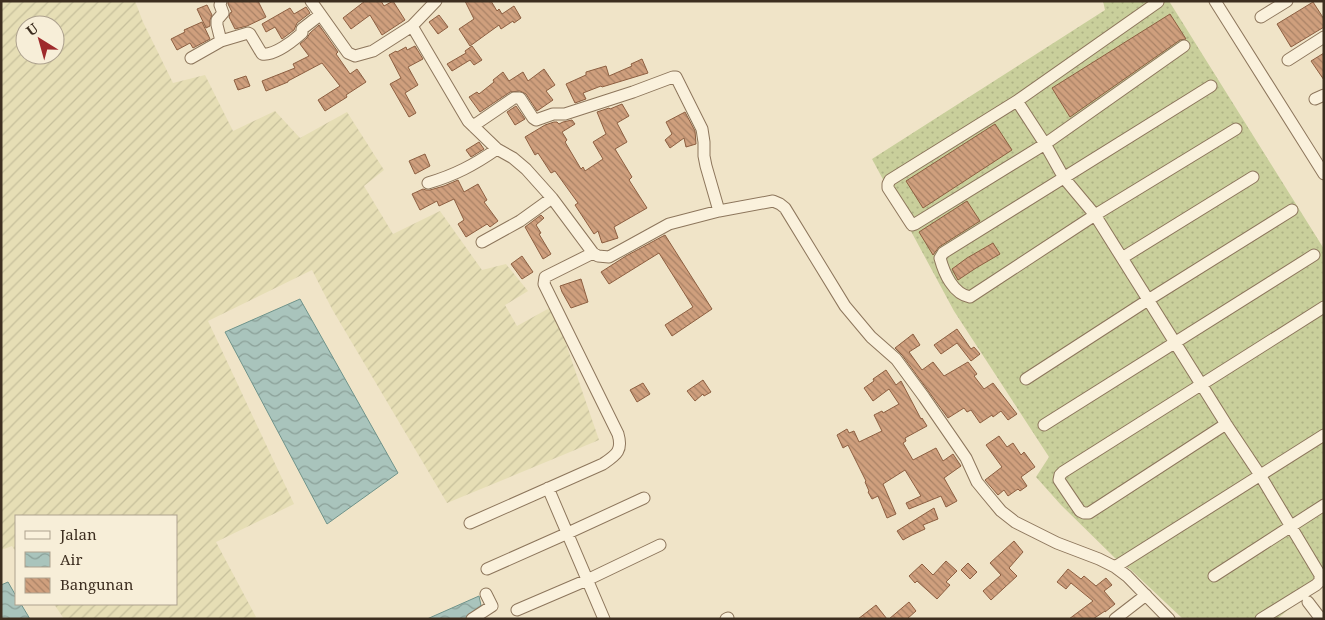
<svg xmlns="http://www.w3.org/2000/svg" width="1325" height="620" font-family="'Noto Serif',serif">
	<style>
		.farmland { fill: url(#farmland-furrows); fill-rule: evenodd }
		.grass { fill: url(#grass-dots) }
		.water { fill: url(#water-waves); stroke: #6f938a }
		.building { fill: url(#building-back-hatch); stroke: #8d5f41 }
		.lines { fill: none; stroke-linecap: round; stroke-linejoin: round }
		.street-casing { stroke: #8d765c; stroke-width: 13 }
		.street { stroke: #faf1dc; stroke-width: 11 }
	</style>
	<defs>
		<pattern id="farmland-furrows" width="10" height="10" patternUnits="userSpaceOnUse" patternTransform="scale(1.25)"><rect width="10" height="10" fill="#e6deb5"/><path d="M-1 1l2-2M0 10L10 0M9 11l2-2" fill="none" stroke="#c6bf9b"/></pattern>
		<pattern id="grass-dots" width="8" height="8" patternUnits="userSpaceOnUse" patternTransform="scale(1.25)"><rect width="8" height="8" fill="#c9cf9b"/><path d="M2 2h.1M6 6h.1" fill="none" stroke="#aeb285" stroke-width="1.8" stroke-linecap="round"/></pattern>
		<pattern id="water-waves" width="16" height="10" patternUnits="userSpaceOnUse" patternTransform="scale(1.25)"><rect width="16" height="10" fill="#a9c4bc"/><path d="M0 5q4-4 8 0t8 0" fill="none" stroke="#8ba098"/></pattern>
		<pattern id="building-back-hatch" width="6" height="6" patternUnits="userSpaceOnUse" patternTransform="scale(1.25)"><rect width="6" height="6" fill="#cf9f7d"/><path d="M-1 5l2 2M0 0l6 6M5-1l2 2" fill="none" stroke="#a98266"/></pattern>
	</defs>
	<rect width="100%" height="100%" fill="#f0e4c8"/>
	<path class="farmland" d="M1 1H135L143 22 173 83 205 75 233 131 275 111 300 138 347 112 384 170 364 186 393 234 440 211 482 270 506 264 528 291 505 305 517 326 553 306 599 440 447 503 332 309 312 270 208 321 294 504 216 542 256 617 252 619H64L54 604H176V516H16V552L12 546 1 550ZM25 25H55V55H25Z"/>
	<path class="grass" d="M1103 1H1169L1324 249V580L1277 619H1183L1131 570 1115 558 1061 505 1036 477 1049 457 954 311 872 159 1105 10Z"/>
	<path class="water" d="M300 299 398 473 327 524 225 332Z
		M8 582 16 596V604H21L30 619H1V585Z
		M479 596 484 619H427Z"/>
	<path class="building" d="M228 1H258L266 17 247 26 235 29 229 17 230 13 232 12 228 4Z
		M365 1H381L384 6 393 1 405 20 382 35 370 15 351 29 343 18Z
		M465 1H491L497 11 499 9 502 14 514 6 521 18 514 23 513 21 501 29 499 25 470 46 459 29 474 19Z
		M1313 2 1324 19V27L1291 47 1277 24Z
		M207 5 212 15 210 20V26L206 28 197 9Z
		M306 7 310 13 297 23 294 30 282 39 275 27 266 32 262 24 290 8 294 14Z
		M1170 14 1186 39 1180 40 1070 117 1052 88Z
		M439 15 448 27 438 34 429 22Z
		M202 22 210 39 193 48 190 43 177 50 171 39 185 32 184 30Z
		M319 25 338 52 336 54 350 74 357 69 366 82 346 95 347 97 325 111 318 100 340 86 322 63 288 81V82L266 91 262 81 295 68 293 64 309 56 300 44 307 38 310 33Z
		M415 46 423 59 408 67 418 85 405 93 416 113 409 117 390 84 401 78 389 55 396 51 397 52 406 47 407 50Z
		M472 46 482 60 474 65 470 60 452 71 447 64 466 53 465 51Z
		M1324 53V80L1311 61Z
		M642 59 648 73 602 87 601 86 583 93 586 99 575 103 566 84 586 75V72L606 66 609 76 632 66 631 64Z
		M544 69 555 85 546 91 553 100 537 111 526 94 520 91 510 92 480 112 469 97 477 92 479 94 494 82 493 80 503 72 509 81 523 72 528 81Z
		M246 76 250 86 238 90 234 80Z
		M622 104 629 116 617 123 627 142 615 149 632 177 629 180 647 208 614 227 618 238 602 243 598 231 594 234 575 205 578 203 555 171 551 173 538 153 535 155 525 137 545 125 554 122H557L559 124 563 122 572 120 575 124 562 132 567 140 565 142 581 169 583 167 585 171 603 159 593 142 606 134 597 112 609 108 610 109Z
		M516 106 525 119 515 125 507 112Z
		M685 112 695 131 696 144 686 147 684 138 670 148 665 140 672 134 666 122Z
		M995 124 1012 150 923 208 906 181Z
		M479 142 484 149 471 157 466 150Z
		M425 154 430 166 415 174 409 161Z
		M458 180 464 192 478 184 487 200 484 202 498 221 490 227 487 224 466 237 458 224 464 220 454 199 439 206 437 201 420 210 412 194 423 189 426 190H430L444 186Z
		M967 201 980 221 939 247 933 255 919 232Z
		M541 215 544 218 536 225 541 233 539 234 551 254 543 259 525 227Z
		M665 235 712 309 672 336 665 325 693 307 659 253 609 284 601 272 626 256Z
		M993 243 1000 254 976 268 958 280 952 269 967 258Z
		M522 256 533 272 522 279 511 264Z
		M581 279 588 302 571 308 562 292 560 286Z
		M957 329 971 349 974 347 980 354 971 361 957 343 941 354 934 345Z
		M913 334 920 345 909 352 922 370 933 362 944 376 968 362 977 374 974 376 984 389 993 383 1017 414 1008 420 1001 411 993 417 992 415 980 423 971 410 967 412 964 408 948 418 902 355 895 348Z
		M886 370 896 385 901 381 921 419 922 418 927 426 905 438 906 441 903 443 913 460 936 448 943 461 953 454 961 466 944 478 957 501 946 507 941 496 909 509 906 503 921 496 905 470 883 484 896 514 887 518 878 496 872 499 868 492 869 491 865 482 866 481 848 445 843 448 837 435 847 429 849 433 854 431 859 442 882 431 874 415 882 411 883 413 899 404 889 389 873 401 864 388 874 381 873 379Z
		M703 380 711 392 704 396 703 394 695 401 687 391Z
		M643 383 650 394 637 402 630 390Z
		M999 436 1007 447 1013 443 1021 455 1024 452 1035 467 1021 477 1027 486 1020 491 1018 489 1008 496 1004 490 998 495 985 480 1002 467 986 445Z
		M934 508 938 519 923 525 925 529 912 535 903 540 897 531Z
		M1014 541 1023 552 1009 568 1017 576 991 600 983 591 1001 575 990 563Z
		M946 561 957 571 946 582 950 585 937 599 917 581 915 583 909 576 922 564 933 575Z
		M968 563 977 572 970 579 961 570Z
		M1068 569 1081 579 1084 576 1096 586 1106 578 1112 585 1104 591 1115 604 1105 612V611L1093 619H1069L1093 601 1071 583 1066 589 1057 582Z
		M909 602 916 611 907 619H889Z
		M876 605 887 619H858Z"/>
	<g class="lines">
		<defs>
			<path id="street" d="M311 1 348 53 355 56 373 51 412 26 468 121 497 149 513 158 526 169 552 198 593 253 598 256 609 257 669 224 719 211 773 201 780 204 785 208 845 306 871 337 896 359 924 397 966 458 977 482 986 493 1001 511 1015 522 1057 543 1099 559 1115 567 1127 576 1169 619
				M1215 1 1324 174
				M1158 2 1017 101 890 180 888 184V188L910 222 912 225 915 224 1045 144 1184 46
				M1261 17 1287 1
				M412 26 436 1
				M221 41 217 25V20L223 13 220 5 221 1
				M191 58 221 41 248 33 250 34 262 54C274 56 293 41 302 33V29L320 15
				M1288 60 1324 37
				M1211 86 943 253 940 258C944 273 953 294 970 297L1095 215 1236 129
				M1315 99 1324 95
				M1017 101 1045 144 1064 178 1095 215 1226 424 1260 475 1320 575V581L1316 585 1261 619
				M473 126 514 98H520L533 118 536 120 553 114H565L633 92 673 77H676L702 129 704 142V156L706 166 719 211
				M428 183C455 175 474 165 497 149
				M482 242 520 221 552 198
				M1122 258 1253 177
				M1026 379 1148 300 1292 210
				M1226 424 1089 513H1084L1080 511 1059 480 1060 475 1063 472 1324 307
				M1044 425 1314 255
				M548 488 604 619
				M470 523 603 464C616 455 623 451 618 434L544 284 545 277 593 253
				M1115 567 1324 435
				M487 569 568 533 644 498
				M1214 576 1324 505
				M1308 602 1321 619
				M517 610 587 580 660 545
				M472 619 492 606 486 594
				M726 619 728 618
				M1115 619 1146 595"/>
		</defs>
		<use href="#street" class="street-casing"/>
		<use href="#street" class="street"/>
	</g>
	<rect width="1325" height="620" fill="none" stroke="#3d2e20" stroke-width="5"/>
	<rect x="15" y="515" width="162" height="90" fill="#f7eed8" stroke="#ada18e"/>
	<rect x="25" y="531" width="25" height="8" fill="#faf1dc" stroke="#ada18e"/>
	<text x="60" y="540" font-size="15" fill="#3d2e20">Jalan</text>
	<rect x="25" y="552" width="25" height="15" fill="url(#water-waves)" stroke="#ada18e"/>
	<text x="60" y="565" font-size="15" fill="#3d2e20">Air</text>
	<rect x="25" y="578" width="25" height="15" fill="url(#building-back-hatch)" stroke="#ada18e"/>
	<text x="60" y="590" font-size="15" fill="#3d2e20">Bangunan</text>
	<g transform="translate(40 40) rotate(323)"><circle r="24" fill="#f7eed8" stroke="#ada18e"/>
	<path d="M0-4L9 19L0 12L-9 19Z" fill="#9e2a2b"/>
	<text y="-8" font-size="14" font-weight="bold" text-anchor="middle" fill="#3d2e20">U</text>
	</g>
</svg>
